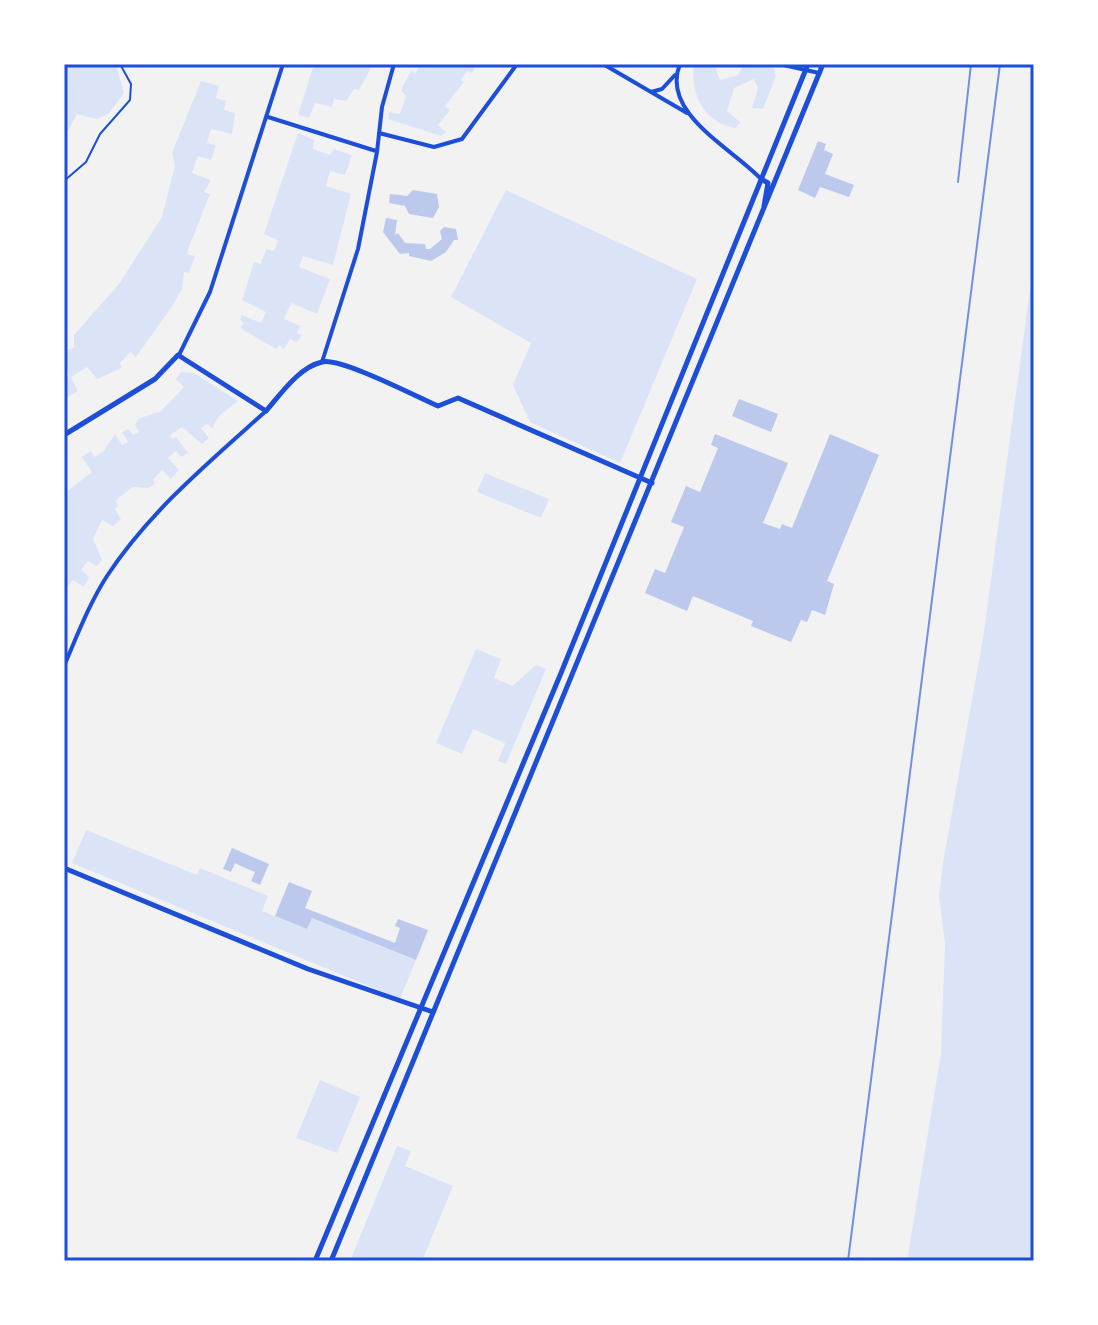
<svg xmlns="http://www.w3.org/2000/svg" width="1098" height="1325" font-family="'Crimson Pro',serif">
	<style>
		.green { fill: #dbe4f7 }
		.building { fill: #bdc9ec }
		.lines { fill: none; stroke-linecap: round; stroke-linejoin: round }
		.path { stroke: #1d4ed8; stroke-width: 2 }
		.minor { stroke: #1d4ed8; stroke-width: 4 }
		.tertiary { stroke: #1d4ed8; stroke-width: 5 }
		.secondary { stroke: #1d4ed8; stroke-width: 5 }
		.rail { stroke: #7290e2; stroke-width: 2 }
		.neatline { fill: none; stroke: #1d4ed8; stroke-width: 3 }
	</style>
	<rect width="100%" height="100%" fill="#f2f2f2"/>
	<path class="green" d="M64 64H116L124 93 109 113 97 119 77 114 64 138Z
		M314 64H373L359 90 354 89 346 101 334 99 332 107 315 103 309 118 298 115Z
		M420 64 476 66 472 73 467 71 461 80 464 82 445 106 450 110 438 125 446 132 441 136 388 119 389 112 400 114 406 96 401 90 411 71 416 73Z
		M694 64H719L716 70 720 80 738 75 744 64H773L776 76 763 109 752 108 758 88 754 79 734 88 727 111 740 122 736 128C704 123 690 94 694 64Z
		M201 81 219 86 216 98 226 101 224 110 235 113 232 134 211 129 207 143 216 145 211 160 198 156 192 173 211 180 204 192 210 194 189 247 187 254 195 256 189 273 184 272 182 289 173 305 136 357 130 352 120 363 122 368 97 379 87 367 71 377 78 391 64 399V379L69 376 64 351 74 348V335L119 284 162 217 175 166 172 153Z
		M298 133 314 140 313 149 330 155 334 149 352 155 345 175 330 171 326 186 351 194 333 265 303 256 299 267 330 279 317 314 291 303 284 319 300 326 297 333 302 335 297 342 290 339 284 349 279 345 276 349 240 328 244 323 240 320 242 315 261 323 266 312 242 300 254 262 261 264 266 249 274 251 278 240 264 234Z
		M506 190 697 279 620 463 530 422 513 385 531 343 451 297Z
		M1034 259V1261H907L941 1053 945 943 939 896 943 863 984 632Z
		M181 372 194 373 238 401 219 416 212 428 207 424 201 428 209 438 202 444 182 427 170 435 172 439 176 437 188 453 181 457 176 451 168 458 179 470 171 479 162 470 153 480 155 484 148 488 133 487 116 500 118 505 115 509 121 519 113 526 102 520 93 539 102 560 97 566 88 561 81 570 89 577 84 587 73 580 65 590 64 498 65 493 92 472 82 457 91 451 94 457 103 452 115 434 122 445 128 442 122 432 128 429 133 435 139 432 135 425 138 419 161 411 184 387 176 379Z
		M485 473 549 499 541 518 477 492Z
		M476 649 501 659 494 678 512 686 536 665 546 669 506 764 498 761 505 743 473 729 462 754 436 743Z
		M86 830 197 875 200 868 268 896 262 911 307 929 312 918 416 960 400 999 72 863Z
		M320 1080 360 1097 337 1153 296 1138Z
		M397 1146 411 1151 405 1166 453 1186 422 1261H350Z"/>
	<path class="building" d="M818 141 826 144 824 150 833 154 825 174 854 185 849 197 820 187 815 198 798 190Z
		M413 190 437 194 439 207 433 218 409 214 405 206 389 203 390 194 407 196Z
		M386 218 397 220 395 235 398 233 405 243 425 244 426 249H430L442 239 440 231 444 227 456 229 458 240H454L446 252 431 261 409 256V253L400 254 383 232Z
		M739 399 778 414 771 432 732 416Z
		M715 434 788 463 763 523 780 529 782 524 792 528 830 434 879 455 827 581 834 584 825 615 812 610 807 622 801 620 791 642 751 626 753 621 693 596 687 611 645 593 655 569 665 573 684 527 671 522 686 486 700 492 718 448 711 445Z
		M232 848 269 864 260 885 251 881 255 872 245 868 235 863 231 872 223 869Z
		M289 882 312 891 305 908 395 943 400 928 395 926 398 919 428 930 416 960 312 918 307 929 275 916Z"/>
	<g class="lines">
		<path class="path" d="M64 181 86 162 100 134 130 100 131 84 120 64"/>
		<path class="minor" d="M603 64 687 113
			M680 64C660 113 732 148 761 179
			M779 64 819 73
			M651 92 662 89 675 75
			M268 117 376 151
			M379 133 434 147 462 139 517 64
			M179 355 210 292 283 64
			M322 362 358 249 377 152 382 107 394 64
			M64 666C77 636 89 604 107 576 149 512 209 462 266 411"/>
		<path class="tertiary" d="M64 435 155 379 178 355 266 411C280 395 299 367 322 362 340 357 417 397 438 406L458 398 652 483
			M64 868 308 969 433 1012"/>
		<path class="secondary" d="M761 179 768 183 764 206
			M315 1261 561 673 808 64
			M331 1261 823 64"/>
		<path class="rail" d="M958 182 971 64
			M848 1261 1000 64"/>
	</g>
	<rect width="1098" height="1325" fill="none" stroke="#ffffff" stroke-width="132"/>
	<rect x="66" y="66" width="966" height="1193" class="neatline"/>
</svg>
